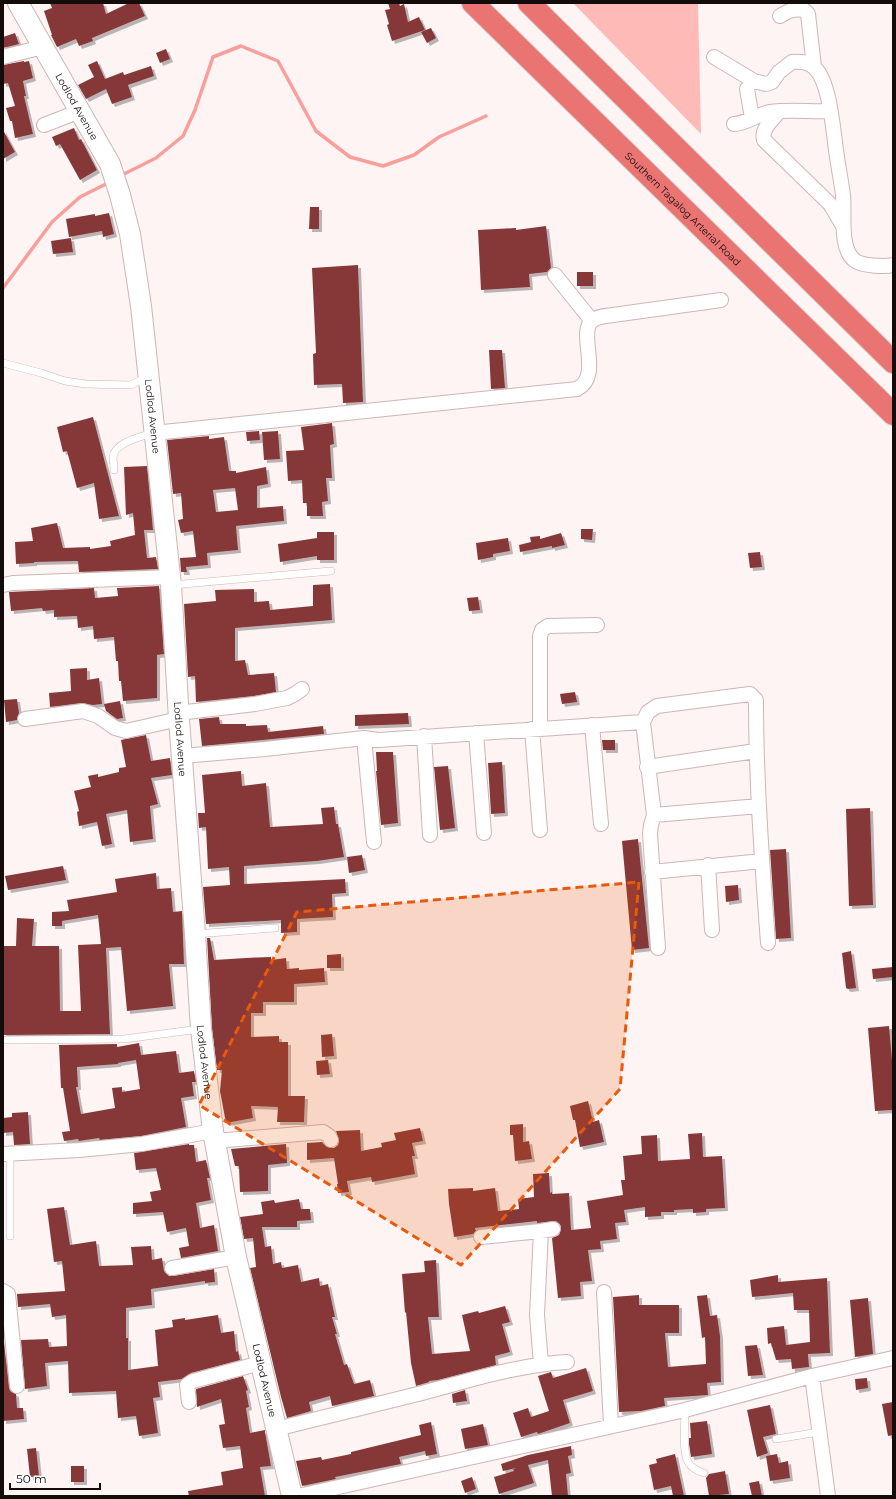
<svg xmlns="http://www.w3.org/2000/svg" width="896" height="1499" font-family="Montserrat,sans-serif">
	<style>
		.green { fill: #febab6 }
		.lines { fill: none; stroke-linecap: round; stroke-linejoin: round }
		.stream { stroke: #f89f9b; stroke-width: 3.5 }
		.building { fill: #863939; fill-rule: evenodd; filter: url(#shadow) }
		.lane-casing { stroke: #ccb6b5; stroke-width: 8 }
		.street-casing { stroke: #ccb6b5; stroke-width: 16 }
		.secondary-casing { stroke: #ccb6b5; stroke-width: 22 }
		.highway-casing { stroke: #d5d3d3; stroke-width: 24 }
		.lane { stroke: #fff; stroke-width: 7 }
		.street { stroke: #fff; stroke-width: 14 }
		.secondary { stroke: #fff; stroke-width: 20 }
		.highway { stroke: #ea7472; stroke-width: 22 }
		.marked { fill: #e8590c; fill-opacity: 0.2; stroke: #e8590c; stroke-width: 3; stroke-dasharray: 8 5; stroke-linejoin: round }
		.labels { text-anchor: middle; dominant-baseline: central; stroke-width: 4; stroke-linejoin: round; paint-order: stroke }
		.street-label { font-size: 10px; fill: #130c0b; stroke: #fff }
	</style>
	<defs>
		<filter id="shadow"><feDropShadow dx="3" dy="3" stdDeviation="0" flood-color="#0004"/></filter>
	</defs>
	<rect width="100%" height="100%" fill="#fef4f4"/>
	<path class="green" d="M573 3H698L701 134Z"/>
	<g class="lines">
		<path class="stream" d="M120 176 156 158 183 136 195 110 213 57 241 46 278 61 316 131 350 157 383 166 414 155 439 137 486 116
			M3 288 52 222 80 197 110 182"/>
	</g>
	<path class="building" d="M50 3H103L106 14 129 3H139L145 16 92 38 93 41 79 46 76 39 57 47 51 35H52L44 11 52 8Z
		M388 3H399L400 6 404 4 408 22 419 17 425 30 392 41 387 25 389 24 385 10 390 9Z
		M431 28 436 38 427 43 421 32Z
		M15 33 19 44 3 48V37Z
		M166 49 170 59 160 63 156 53Z
		M24 61V62L29 61 33 78 23 81 26 96H24L33 134 15 138 12 121H10L6 108 15 106 8 83 3 84V65Z
		M97 61 105 79 123 72 124 75 151 66 154 76 128 85 132 97 112 104 106 89 86 99 78 85 94 77 88 65Z
		M74 128 79 140 81 139 97 170 80 180 60 144 56 146 52 137Z
		M3 130 15 152 3 159Z
		M310 207H319V229H309Z
		M109 213 114 234 103 237 102 231 69 237 66 219 95 214V216Z
		M546 226 551 268 547 272 529 274 530 287 481 290 478 230 516 228V230Z
		M71 238 73 252 53 254 51 241Z
		M358 265 363 402 343 403 342 384 314 385 313 354 316 353 312 268Z
		M577 272H593V286H577Z
		M489 350H502L505 388 491 389Z
		M93 417 119 516 99 519 94 483 77 488 67 451 63 452 57 427Z
		M332 423 334 444 330 445 332 478H326L328 501 322 502 323 516H307V503H303L302 480 288 481 286 451 304 450 301 427Z
		M259 431 260 440 247 441 246 432Z
		M278 431 280 459 264 460 262 432Z
		M209 436V439L224 437 229 471H236V473L266 467 268 484 257 486V508L283 506 284 521 236 526 238 550 207 553 208 565 186 567 187 572H181L180 558 196 557 193 531 181 533 178 520 183 519 181 493 173 494 167 440ZM235 488 238 510 216 512 213 490Z
		M147 466 153 530H144L147 558 156 557 158 569 79 572 78 561 34 562V563L16 564 15 542 33 541 31 528 57 523 63 548 90 547V549L111 546 110 541 135 535 133 513 126 515 124 467Z
		M581 529H593L592 540 581 539Z
		M317 532H334V560H317V556L280 562 278 544 317 538Z
		M561 533 565 545 552 548V546L520 552 519 545 531 542 530 537 540 536V539Z
		M508 538 510 551 493 554V557L478 560 476 543Z
		M760 552 762 567 750 568 748 553Z
		M330 584 332 620 235 628V661L245 660 248 675 274 673 276 692 254 696 196 702 195 676 188 677 184 604 216 601 215 590 254 589V602L269 601 270 610 313 606V585Z
		M159 586 164 654 157 655V698L123 701 121 681H119L118 661H116L114 637 94 639 93 626 78 628 77 616 54 617V610L43 611 42 608 11 611 9 592 94 588 95 598 118 596 117 588Z
		M478 597 480 610 469 611 467 598Z
		M87 668V680L99 678 102 704 93 705 82 703 50 707 49 693 71 691 70 669Z
		M575 692 577 702 562 704 560 694Z
		M17 699 19 713 17 720 6 722 4 700Z
		M120 701 123 718 117 719 106 711 104 704Z
		M408 713 409 724 355 726V715Z
		M219 717 220 724H246V726L267 725 268 732 323 726 324 734 202 746 199 719Z
		M146 735 151 761 170 758 171 767 172 775 151 778 158 804 150 806 153 839 130 842 127 810 106 814 112 844 102 846 97 822 79 826 77 812 79 811 74 791 91 787 88 776 98 774V777L119 772V768L126 767 121 740Z
		M602 740H615V750H603Z
		M376 752H393L398 823 381 825 376 771H377Z
		M502 762 505 813 491 814 488 763Z
		M448 766 455 828 440 830 434 767Z
		M241 771 242 786 266 783 270 827 323 824 321 808 334 807 336 824H338L344 857 317 861 244 866V884L345 879 346 893 332 894 333 917 297 919V932L281 933V920L206 924 203 887 230 885 229 867 208 869 206 827 199 828 198 813H205L202 775Z
		M870 808 873 905 849 906 846 809Z
		M638 839 649 948 632 950 622 841Z
		M786 849 791 938 776 939 770 850Z
		M362 855 365 870 349 873 347 857Z
		M63 866 66 880 8 890 5 876Z
		M156 873 157 889 171 888 173 912 182 911 184 964H169L173 1006 127 1011 121 947 106 948 110 1034 3 1035V946H16L17 918 34 919 32 946H59L60 1011H81L78 945 101 944 98 915 62 921V926H52V912L69 911 67 900 117 892 115 879Z
		M738 885 739 900 726 902 725 886Z
		M207 938H210L214 960 246 958 271 957V960L286 958 287 969 299 968V970L324 968 325 982 294 984V1002H263V1013H251V1037L279 1036V1042H288V1096H305L304 1122H277L278 1107 251 1106 253 1118 226 1123 220 1091 222 1070H217L212 1028Z
		M851 951 856 988 848 989 846 988 842 953Z
		M341 954V968H327V955Z
		M893 967V977L873 979 872 969Z
		M889 1026 893 1071V1110L875 1111 868 1028Z
		M332 1034 334 1056 322 1057 321 1035Z
		M139 1043 141 1055 176 1051 179 1073 194 1071 196 1082H192L194 1096 181 1098 186 1127 141 1136 100 1140 99 1138 79 1141 78 1139 64 1141 62 1132 70 1131 63 1088H61L59 1045 117 1044V1047ZM136 1060 140 1089 122 1092V1087L112 1088 115 1108 81 1114 76 1087H78L77 1067 118 1064V1063Z
		M328 1060 330 1074 317 1075 316 1061Z
		M588 1101 593 1122 599 1120 604 1142 580 1147 575 1120H573L570 1106Z
		M28 1112 30 1144 14 1145 13 1132 3 1133V1118L12 1117V1113Z
		M523 1124V1142L529 1141 532 1159 515 1161 513 1135H510V1125Z
		M420 1128 423 1141 412 1143 415 1156H412L415 1174 372 1182 371 1177 347 1181 349 1192 338 1193 337 1184H338L334 1158 307 1160V1143L322 1142 327 1147 334 1148 338 1145 339 1141 336 1131 360 1130 361 1151 382 1147 381 1143 396 1140 394 1133Z
		M702 1133 703 1157 722 1156 725 1208 706 1209V1212L693 1213V1209L674 1210V1212H661V1216L645 1217V1207L624 1210 626 1222 615 1223 617 1239 600 1241 601 1249 588 1250 592 1281 580 1282 581 1296 558 1298 552 1238 559 1235 561 1228 560 1224 556 1221 537 1223V1221L475 1228 476 1231 473 1234 454 1237 449 1204 448 1189 473 1188V1191L495 1188 498 1211 519 1209 518 1199 534 1197 533 1174 549 1173 550 1193 552 1192V1194L569 1193 571 1230 591 1228 587 1201 623 1195 621 1180H625L623 1156 642 1154 641 1136 657 1135 658 1161 690 1159 688 1134Z
		M189 1144V1145H194L196 1162 206 1160 210 1178H207L211 1200 196 1203 200 1228 214 1225 218 1251 181 1258 179 1248 189 1246 186 1228 167 1232 163 1212 133 1214V1203L152 1201 150 1192 161 1190 156 1168 136 1170 134 1153Z
		M286 1144 287 1163 268 1165V1191L240 1192 239 1166H235L231 1149Z
		M299 1199 301 1209H310L311 1220 297 1221V1227H262L265 1247 271 1246 273 1264 281 1262 282 1268 298 1265 301 1282 319 1278 320 1286 328 1284 335 1317H332L337 1334H335L344 1365 347 1364 354 1384 370 1380 374 1396 332 1406 330 1396 309 1402 311 1411 287 1418 281 1397 250 1268 256 1267 253 1238 244 1239 240 1217 263 1214 261 1202 274 1200 275 1203Z
		M64 1207 70 1245 96 1241 99 1266 133 1265 131 1247 151 1246 152 1260 162 1258 164 1271 169 1276H173L214 1269 215 1282 205 1283V1281L151 1289 152 1305 126 1308V1338H128V1370L158 1366 155 1330 173 1327 172 1320 185 1318V1320L218 1315 221 1333 234 1331 236 1352 238 1351 240 1360 191 1373 182 1379 158 1382 160 1397 153 1398 158 1433 139 1436 136 1416 118 1418 116 1391 69 1393 68 1361 45 1363 47 1386 25 1389 21 1340 48 1339 49 1347 67 1346 66 1315 52 1317 50 1304 18 1307 17 1294 65 1291 62 1261 54 1262 47 1209Z
		M436 1260 439 1317H428L432 1354 470 1351 462 1315 478 1311 479 1313 505 1306 510 1322 502 1324 510 1352 495 1356 496 1365 438 1380 429 1381V1382L416 1386 411 1363 406 1312 405 1313 402 1274 425 1272 424 1261Z
		M778 1275V1282L827 1278 830 1353 808 1354 809 1367 792 1369 791 1359 776 1360 771 1343 768 1344 767 1328 784 1326 786 1345 810 1342 809 1310H794L793 1293 752 1297 750 1280Z
		M639 1295V1305H679V1333H665L668 1367 706 1364 705 1337 702 1338 697 1296 707 1295 710 1316 717 1315 720 1336 721 1382 707 1383 708 1395 664 1398 665 1406 641 1411 619 1412 613 1297Z
		M868 1298 873 1354 855 1357 850 1300Z
		M3 1342H4L9 1387 10 1391 16 1394 17 1408H23L24 1419 3 1421Z
		M757 1345 763 1375 748 1376 745 1346Z
		M586 1368 593 1391 563 1400 570 1423 538 1434 537 1432 521 1437 513 1413 528 1408 531 1417 549 1411 538 1376 551 1372 553 1378Z
		M243 1376 248 1390 246 1391 249 1407 246 1408 250 1433 265 1430V1432L271 1466 260 1467 265 1496H189L188 1491 223 1485 221 1472 243 1468 240 1446 223 1448 219 1425 225 1424 221 1399 197 1407 196 1389Z
		M867 1378 868 1388 856 1390 855 1379Z
		M465 1390 467 1401 453 1403 452 1394Z
		M893 1402V1435L888 1436 882 1404Z
		M770 1405 776 1434 763 1437 768 1453 757 1457 747 1410Z
		M707 1421 712 1454 691 1457 689 1444V1438H691L690 1423Z
		M431 1422 437 1454 426 1456 425 1451 399 1457 401 1464 335 1477 336 1479 302 1486 296 1461 321 1457 322 1460 351 1454V1452L421 1435 419 1425Z
		M483 1424 488 1445 465 1449 461 1429Z
		M571 1446 572 1455 568 1456 571 1473 566 1474 568 1496H552L548 1460 528 1465 534 1483 499 1494 494 1477 514 1471 513 1469 516 1468 503 1471 501 1464 528 1455Z
		M36 1448 39 1476 30 1477 27 1449Z
		M675 1454 684 1496H673L671 1486 654 1490 649 1465 657 1463 656 1459Z
		M777 1454 779 1463 788 1461 790 1478 770 1481 766 1456Z
		M71 1466H84V1482H71Z
		M725 1471 729 1494 709 1496 706 1478 709 1474Z
		M472 1477 476 1489 465 1493 461 1481Z
		M759 1481 762 1496H752L749 1483Z"/>
	<g class="lines">
		<defs>
			<path id="lane" d="M3 363 41 373 65 381 86 384 131 385 147 377
				M114 470C114 466 113 461 113 457 115 442 141 437 153 433
				M172 585 331 571
				M195 934 275 928
				M3 1040 124 1039 200 1029
				M10 1154V1236
				M685 1410C685 1424 682 1450 688 1462 691 1468 698 1471 704 1473
				M776 1439 819 1432"/>
			<path id="street" d="M780 16C788 11 794 8 804 10L808 14 814 67
				M3 57 43 47
				M714 57 754 81 766 84 772 82 779 72 792 62C800 61 809 62 815 68 830 83 833 129 836 150 838 165 841 180 843 195 845 214 839 247 854 260 861 266 885 267 893 265
				M747 89 752 118
				M779 112C772 120 761 129 764 140L830 204 843 226
				M734 124C746 124 757 114 770 112 789 109 811 112 830 111
				M44 125 80 111
				M555 275 592 321
				M154 433 577 389C603 376 577 333 592 321 597 316 607 316 613 315L721 300
				M3 585 13 583 170 577
				M178 713 255 704 287 698 295 694 302 689
				M25 719 83 711 98 716 115 728 126 731 179 719
				M592 725 601 824
				M532 729 540 830
				M540 729V636L542 630 548 626 597 625
				M476 733 484 833
				M424 736 430 835
				M364 738 374 842
				M182 756 265 749 364 738 379 740 643 722
				M647 767 756 751
				M654 815 759 806
				M708 865 712 930
				M652 872 762 861
				M658 948 650 834 651 825 654 815 643 722 648 712 657 706 750 694 756 700C756 781 762 862 768 943
				M215 1141 323 1132 329 1136 331 1140
				M3 1154 79 1150 142 1144 213 1131
				M481 1237 541 1231 553 1229
				M172 1268 236 1257
				M3 1291 8 1294 17 1386
				M604 1292 611 1425
				M541 1364 537 1315 541 1231
				M812 1376 828 1496
				M189 1402 187 1385 193 1381 261 1363
				M276 1429C323 1417 371 1406 418 1394 468 1381 516 1365 567 1362
				M298 1496 685 1410 812 1376 893 1358"/>
			<g id="secondary">
				<path id="s1" d="M18 3 110 164 120 195 130 234 141 306 171 585 179 719 195 934 201 1029 213 1131 236 1257 292 1496"/>
			</g>
			<g id="highway">
				<path id="s2" d="M473 3 893 414"/>
				<path d="M529 3 893 362"/>
			</g>
		</defs>
		<use href="#lane" class="lane-casing"/>
		<use href="#street" class="street-casing"/>
		<use href="#secondary" class="secondary-casing"/>
		<use href="#highway" class="highway-casing"/>
		<use href="#lane" class="lane"/>
		<use href="#street" class="street"/>
		<use href="#secondary" class="secondary"/>
		<use href="#highway" class="highway"/>
	</g>
	<path class="marked" d="M639 882 620 1089 461 1265 199 1105 297 912Z"/>
	<g class="labels">
		<g class="street-label">
			<text stroke="none"><textPath href="#s1" startOffset="119">Lodlod Avenue</textPath></text>
			<text stroke="none"><textPath href="#s2" startOffset="294">Southern Tagalog Arterial Road</textPath></text>
			<text stroke="none"><textPath href="#s1" startOffset="442">Lodlod Avenue</textPath></text>
			<text stroke="none"><textPath href="#s1" startOffset="766">Lodlod Avenue</textPath></text>
			<text stroke="none"><textPath href="#s1" startOffset="1090">Lodlod Avenue</textPath></text>
			<text stroke="none"><textPath href="#s1" startOffset="1414">Lodlod Avenue</textPath></text>
		</g>
	</g>
	<rect width="896" height="1499" fill="none" stroke="#130c0b" stroke-width="8"/>
	<path d="M10 1483v6h90v-6" fill="none" stroke="#130c0b" stroke-width="2"/>
	<text x="16" y="1483" font-size="12" fill="#130c0b" stroke="#ffffff" stroke-width="3" paint-order="stroke">50 m</text>
</svg>
